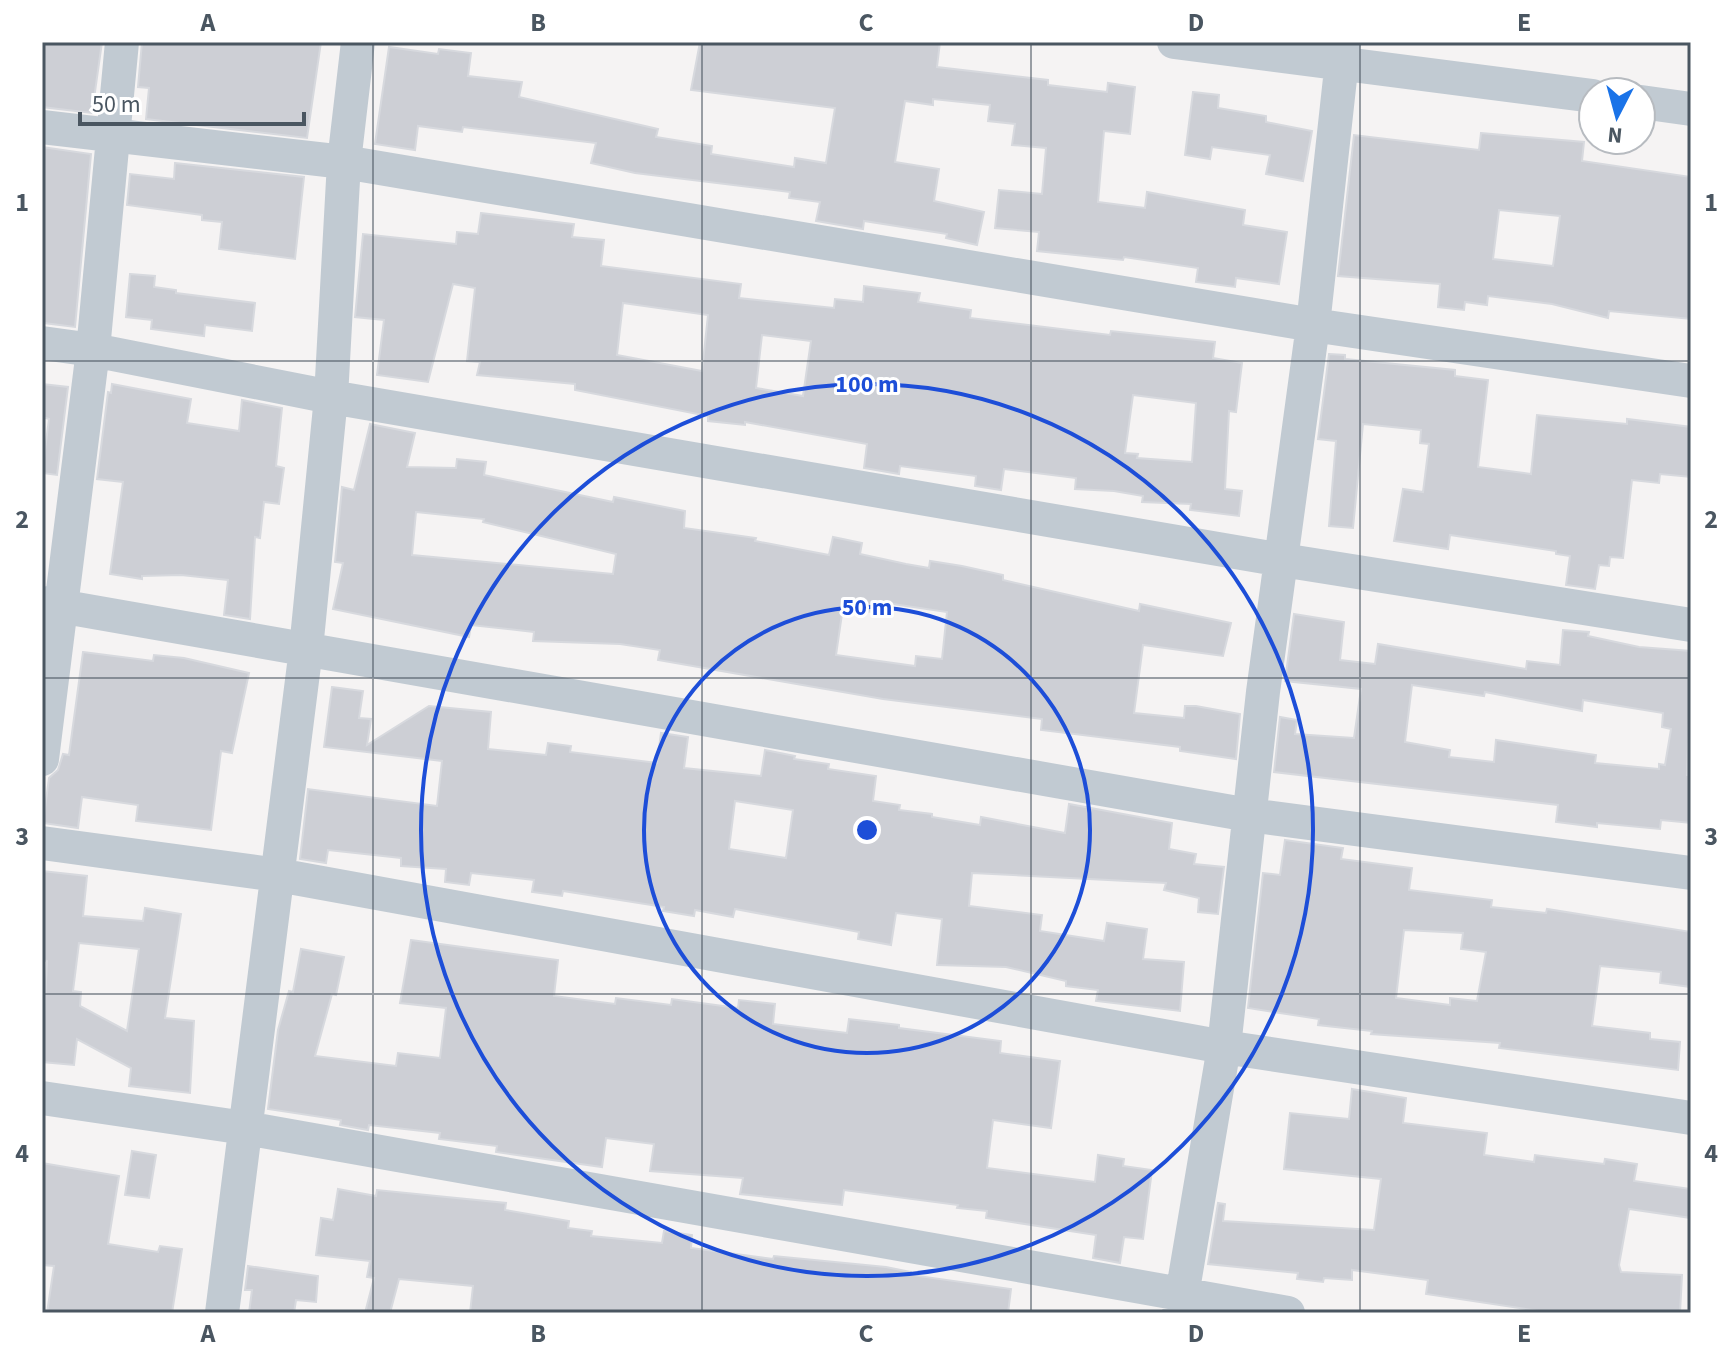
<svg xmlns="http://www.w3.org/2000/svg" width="1733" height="1355" font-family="'Source Sans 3',sans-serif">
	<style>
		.building { fill: #cdcfd5; stroke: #d7d9de; stroke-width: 2; fill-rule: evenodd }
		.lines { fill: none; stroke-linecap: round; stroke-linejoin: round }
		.minor { stroke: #c1cad2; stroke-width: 34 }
		.grid { fill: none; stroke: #4a5661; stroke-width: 2; stroke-opacity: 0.55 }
		.ring { fill: none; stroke: #1d4ed8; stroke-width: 4 }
		.centre { fill: #1d4ed8; stroke: #fff; stroke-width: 4 }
		.ring-label { font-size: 24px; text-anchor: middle; font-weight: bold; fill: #1d4ed8; stroke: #fff; stroke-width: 6; stroke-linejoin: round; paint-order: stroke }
		.neatline { fill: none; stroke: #4a5661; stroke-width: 3 }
		.grid-label { font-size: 26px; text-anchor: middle; font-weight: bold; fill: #4a5661 }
	</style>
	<rect width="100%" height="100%" fill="#f5f3f3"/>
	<path class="building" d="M42 42H102L92 113 42 107Z
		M142 42H321L307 138 146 119 149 88 138 87Z
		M700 42H940L937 67 1048 80V85L1107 92 1108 83 1135 87 1130 134 1104 131 1098 202 1145 208 1147 192 1245 210 1243 225 1287 232 1279 284 1236 278 1235 287 1196 282 1198 268 1124 257 1123 260 1037 251 1039 232 995 228 999 190 1042 194 1046 148 1012 145 1015 124 988 121 990 105 933 99V105L905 101 895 162 939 169 934 201 984 212 977 245 946 238 947 234 864 221 863 229 816 221 820 202 789 198 790 192 635 173 591 163 596 143 463 127 462 132 418 126 415 150 375 144 389 47 438 54 439 49 471 53 468 76 522 82 519 97 658 129 656 137 712 146 711 154 794 167 795 158 826 163 835 108 691 90Z
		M1193 92 1219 95 1218 108 1266 116V122L1312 131 1303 181 1266 174 1270 155 1212 147 1210 159 1185 155Z
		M1481 133 1584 142 1582 161 1691 177V319L1609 311 1608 318 1552 304 1488 296 1487 305 1465 302 1464 310 1438 307 1440 284 1338 276 1354 135 1479 150ZM1499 210 1560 216 1553 266 1493 259Z
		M42 147 91 154 75 327 44 323Z
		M175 163 304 177 295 259 219 249 222 222 202 220V215L127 205 130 174 174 179Z
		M481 213 574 224 572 237 604 240 601 266 741 284 739 298 834 308 835 299 863 302 864 286 920 293 918 302 971 310 970 318 1110 335 1111 331 1215 342 1213 358 1242 363 1236 412 1229 411 1225 489 1242 491 1239 516 1190 510 1191 504 1142 502 1143 496 1114 491 1075 489 1076 478 1004 469 1001 490 975 486 976 476 900 466 899 474 864 468 867 444 745 422V425L708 421V416L575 390V384L477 375 480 362 467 361 475 288 453 284 428 382 377 375 384 320 355 317 363 234 456 244 457 232 478 234ZM623 303 708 315 702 371 617 355ZM762 335 811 341 803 396 756 388ZM1133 395 1196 403 1192 462 1137 458 1138 454 1125 453Z
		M130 274 155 276 154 287 176 290V293L255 303 252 331 205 325 204 336 151 329 152 320 126 317Z
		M1329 354 1345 355V359L1455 370V376L1488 380 1478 467 1531 474 1537 415 1627 424V419L1691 427V477L1660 474 1659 483 1632 480 1623 558 1610 557 1609 566 1599 565 1595 589 1566 585 1570 556 1556 554V551L1450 535 1448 549 1394 541 1403 489 1423 492 1429 444 1420 443 1421 430 1363 424 1353 528 1329 526 1336 441 1318 439Z
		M42 384 68 387 57 475 42 473 49 419 42 417Z
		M112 384 191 399 187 423 239 431 242 400 282 408 276 466 284 468 279 504 264 502 260 538 255 537 250 619 224 615 228 580 181 575 142 576V579L110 574 123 482 97 479 108 392 111 393Z
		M370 424 415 433 407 467 456 468 457 459 486 462 484 475 613 502 614 497 685 511 684 528 756 538 755 541 829 555 833 537 862 543 860 554 906 564 929 568 930 561 962 566 1003 575V580L1139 611 1140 604 1231 623 1223 656 1143 645 1134 713 1184 718 1185 706H1196L1240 714 1236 759 1180 751V747L1041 730 1042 719 883 699 658 660 660 650 620 644 533 641 534 632 471 625 469 637 333 609 343 563 335 562 342 487 354 490ZM416 512 484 519 483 522 616 554 613 574 412 555ZM886 603 947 612 942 659 916 656 915 666 836 655 843 607 884 614Z
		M1294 614 1344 622 1340 660 1375 664 1378 644 1526 669 1527 661 1560 665 1563 630 1589 632 1588 636 1639 647 1691 651 1687 775H1691V823L1661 820 1660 829 1597 823V827L1556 822 1558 805 1274 772 1280 717 1297 720 1295 734 1354 738 1361 689 1285 681ZM1412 685 1484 696 1485 692 1582 711 1583 700 1663 713 1662 727 1671 729 1665 765 1659 764V769L1595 763 1596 755 1496 740 1494 762 1449 757 1450 750 1405 742Z
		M83 652 153 661 154 655 184 658 249 673 232 753 221 751 211 830 136 821 138 805 82 797 78 828 43 823 49 778 58 770 63 754 69 755Z
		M332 687 363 691 359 718 371 719 367 745 429 706 491 712 488 749 546 755 548 743 571 746 570 752 657 763 661 733 688 737 684 768 761 776 765 750 795 756 794 759 829 764 828 769 876 776 873 801 900 805 899 810 932 814V817L980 825 981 817 1065 833 1069 804 1172 823 1169 849 1196 854 1194 864 1224 867 1218 914 1198 912 1199 898 1164 890 1166 883 972 873 969 906 1042 915 1040 931 1104 941 1107 923 1147 929 1143 959 1184 962 1180 1011 1096 1001 1098 990 1066 986V981L1006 967 937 965 942 919 896 913 891 945 858 939 859 932 735 909 733 917 695 910 694 916 663 911 664 907 563 891 562 896 532 892 534 880 471 873 469 885 445 882 446 869 401 866V858L328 850 326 863 300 859 308 789 437 806 442 761 324 747ZM735 801 793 810 786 858 729 849Z
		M1285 840 1343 848 1341 859 1412 868 1409 890 1492 900 1491 907 1546 913 1547 909 1691 932V987L1660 983 1661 972 1600 966 1592 1026 1650 1033V1039L1680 1042 1678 1070 1499 1048 1500 1043 1371 1034 1372 1031 1318 1025 1319 1019 1248 1008 1263 873 1280 875ZM1404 930 1463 933 1461 949 1486 952 1477 1001 1450 998V1005L1396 998Z
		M42 871 87 876 83 916 143 921 145 908 181 914 165 1018 194 1021 190 1093 129 1086 131 1068 77 1039 74 1065 42 1062 47 961 42 960ZM79 943 139 949 127 1031 80 1006 81 992 73 991Z
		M411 940 558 960 554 996 615 1004 616 998 671 1005 672 999 738 1008 739 1000 775 1004 773 1024 847 1033 849 1019 899 1025V1028L1001 1041 1000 1053 1060 1061 1051 1128 993 1120 987 1168 1095 1182 1098 1155 1124 1159 1123 1166 1152 1170 1143 1239 1124 1237 1120 1263 1093 1258 1096 1235 986 1218 987 1211 957 1208 958 1205 844 1190 842 1205 740 1194 743 1178 650 1171 654 1144 606 1138 602 1167 496 1152 497 1146 439 1139 440 1133 369 1125 368 1130 340 1125 341 1120 268 1109 278 1030 289 991 293 992 301 949 344 957 336 995 332 994 315 1056 396 1066 398 1053 440 1058 446 1008 400 1003Z
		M1352 1089 1406 1098 1403 1123 1487 1133 1484 1155 1534 1162 1535 1155 1604 1164 1605 1159 1637 1164 1634 1181 1691 1189V1218L1629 1209 1619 1265 1621 1272 1682 1275 1680 1313H1552L1426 1294 1428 1280 1352 1270V1280L1324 1278 1323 1282 1297 1279 1298 1273 1208 1264 1218 1203 1225 1204 1223 1221 1374 1230 1381 1179 1284 1169 1290 1113 1349 1119Z
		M132 1151 156 1155 149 1198 125 1195Z
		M42 1163 119 1176 108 1244 158 1252 160 1246 182 1249 172 1313H47L54 1266 42 1265Z
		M338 1189 376 1196 377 1190 506 1203 505 1210 569 1221 568 1228 592 1231 591 1236 662 1243 664 1231 692 1235 691 1248 773 1259 774 1256 886 1267 911 1272V1275L1011 1289 1008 1313H470L473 1286 399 1279 390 1313H365L374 1278 367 1277 370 1261 316 1255 321 1218 333 1220Z
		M248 1266 318 1276 316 1302 296 1300 294 1313H249L252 1290H245Z"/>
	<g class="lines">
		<path class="minor" d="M1174 42 1593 96
			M1641 102 1691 109
			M42 127 344 162 358 42
			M42 343 93 350 331 397 1282 560 1691 625
			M42 603 1249 815 1691 873
			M42 759 93 350 122 42
			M42 843 278 875 1224 1047 1691 1118
			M42 1098 245 1128 1288 1313
			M222 1313 306 649 331 397 344 162 1313 325 1691 381
			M1179 1313 1224 1047 1263 692 1313 325 1344 42"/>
	</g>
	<path class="grid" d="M373 42V1313M702 42V1313M1031 42V1313M1360 42V1313M42 361H1691M42 678H1691M42 994H1691"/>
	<g class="ring">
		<circle cx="867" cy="830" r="223"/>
		<circle cx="867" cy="830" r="446"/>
	</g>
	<circle cx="867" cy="830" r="12" class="centre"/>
	<g class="ring-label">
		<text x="867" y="392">100 m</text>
		<text x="867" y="615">50 m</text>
	</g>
	<rect width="1733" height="1355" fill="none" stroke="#ffffff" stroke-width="88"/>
	<g transform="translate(1617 116) rotate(186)"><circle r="38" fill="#ffffff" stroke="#b7bbc0" stroke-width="2"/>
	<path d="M0-6L14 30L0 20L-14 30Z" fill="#1a73e8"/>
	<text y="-12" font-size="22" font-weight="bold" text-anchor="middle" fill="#4a5661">N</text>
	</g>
	<path d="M80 112v12h224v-12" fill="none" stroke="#4a5661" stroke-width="4"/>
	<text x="92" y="112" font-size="24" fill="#4a5661" stroke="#ffffff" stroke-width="6" paint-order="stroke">50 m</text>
	<rect x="44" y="44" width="1645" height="1267" class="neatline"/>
	<g class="grid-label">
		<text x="208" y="31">A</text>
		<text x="538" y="31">B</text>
		<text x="866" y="31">C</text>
		<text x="1196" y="31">D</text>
		<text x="1524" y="31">E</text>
		<text x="22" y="211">1</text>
		<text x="1711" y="211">1</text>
		<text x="22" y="528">2</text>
		<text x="1711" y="528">2</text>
		<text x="22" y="845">3</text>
		<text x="1711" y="845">3</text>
		<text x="22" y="1162">4</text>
		<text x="1711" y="1162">4</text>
		<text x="208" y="1342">A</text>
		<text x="538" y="1342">B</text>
		<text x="866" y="1342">C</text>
		<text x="1196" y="1342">D</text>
		<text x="1524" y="1342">E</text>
	</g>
</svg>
